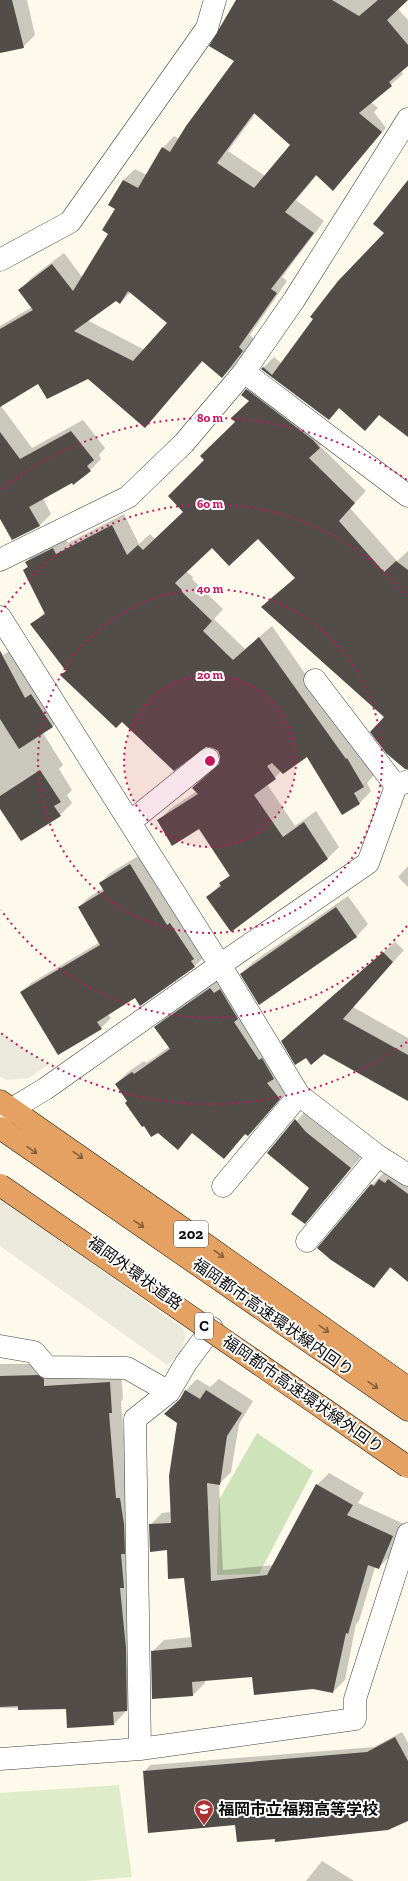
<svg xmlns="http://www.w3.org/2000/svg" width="408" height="1881" font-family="'Zilla Slab','Noto Sans JP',serif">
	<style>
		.green { fill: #cee3b9 }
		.pitch { fill: #dfecca }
		.plaza { fill: #ebe8dc }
		.shadow { fill: #0003; fill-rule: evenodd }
		.building { fill: #524d49; fill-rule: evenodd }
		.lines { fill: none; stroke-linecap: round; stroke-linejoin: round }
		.minor-casing { stroke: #3e3e3e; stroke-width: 23 }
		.highway-casing { stroke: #1c1c1c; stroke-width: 23 }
		.minor { stroke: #fff; stroke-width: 22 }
		.highway { stroke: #e5a161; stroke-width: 22 }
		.highway-bridge-casing { stroke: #1c1c1c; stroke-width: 23; stroke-linecap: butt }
		.highway-bridge { stroke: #e5a161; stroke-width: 22 }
		.oneway { stroke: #835e3a }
		.ring { fill: none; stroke: #c2185b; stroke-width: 2; stroke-dasharray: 2 4 }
		.labels { text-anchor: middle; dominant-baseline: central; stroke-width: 4; stroke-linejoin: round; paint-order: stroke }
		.shield { fill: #fff; stroke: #545454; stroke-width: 1 }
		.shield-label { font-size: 15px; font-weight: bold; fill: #0b0b0b }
		.street-label { font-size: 16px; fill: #0b0b0b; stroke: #fff }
		.poi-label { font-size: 16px; font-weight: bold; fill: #0b0b0b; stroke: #fff; text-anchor: start }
		.centre { fill: #c2185b; stroke: #fff; stroke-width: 2 }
		.ring-label { font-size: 12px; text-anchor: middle; font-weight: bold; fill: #c2185b; stroke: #fff; stroke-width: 4; stroke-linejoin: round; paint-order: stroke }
	</style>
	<rect width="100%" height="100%" fill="#fdfaeb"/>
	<path class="green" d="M257 1433 313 1471 259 1574 217 1575 219 1500Z"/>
	<path class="pitch" d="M119 1785 132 1877 85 1881H0V1793Z"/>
	<path class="plaza" d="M0 1032 48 1065 29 1078 7 1080 0 1077Z
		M0 1199 183 1328 185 1337 180 1354 167 1365 0 1246Z"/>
	<path class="shadow" d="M0 0H27L35 35 23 47 0 52Z
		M237 0H407L398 9 408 20V65L400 71 403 74 371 102 378 108 374 112 386 128 333 189 317 175 296 200 324 221 282 277 287 281 250 335 254 339 234 366 222 377 203 361 145 426 88 378 38 383 1 406 32 448 83 420 105 448 99 455 101 459 90 470 43 498 51 514 40 525 13 539 0 517V326L32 307 20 290 31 278 64 253 82 277 109 233 116 208 109 204 123 180 135 169 147 175 163 148 174 136 179 139 236 60ZM256 113 291 145 265 176 228 151ZM131 292 168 323 145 350 87 320 116 300 120 303Z
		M408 182V435L380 414 365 429 340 407 329 419 262 369 274 357 281 363 385 233Z
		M258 378 331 435 320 446 366 491 350 508 397 561 408 551V753L385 717 262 607 296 577 258 537 212 547 186 571 193 577 192 579 223 609 214 619 245 649 272 626 375 774 367 783 371 791 360 803 342 814 308 755 282 771 267 784 295 826 316 811 339 847 327 859 208 897 230 874 199 827 158 821 170 809 197 791 193 788 221 763V757L219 751 213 747 122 720 62 675 67 670 32 624 45 612 24 570 28 566 26 562 37 550 65 537 68 543 124 514 139 544 150 534 155 539 184 511 205 460 236 422 250 401 247 390Z
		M16 647 64 715 52 727 43 733 63 765 59 769 72 790 67 795 72 803 60 815 0 807V650L3 655Z
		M140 855 204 957 195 966 135 997 108 1014 111 1018 101 1028 21 993 31 983 100 942 79 907 89 897 104 888 100 883 110 873Z
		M408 866V887L398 877Z
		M348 896 368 924 357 936 259 1003 241 974 253 962Z
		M395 942 404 950 353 1007 408 1038V1099L324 1053 306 1057 282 1041Z
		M222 977 291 1086 260 1123 248 1135 246 1133 224 1157 193 1132 177 1148 128 1101 116 1084 128 1072 144 1061 146 1063 169 1047 156 1027 167 1015Z
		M308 1108 362 1156 305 1223 310 1188 269 1152Z
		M408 1167V1281L392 1267 374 1286 372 1185 387 1169Z
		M0 1364H50L121 1370 123 1399 121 1402 128 1487 139 1698 114 1724 67 1708H0Z
		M197 1379 210 1387 219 1379 253 1401 239 1424 231 1472 219 1484 223 1570 274 1565 317 1485 329 1473 364 1493 358 1503 404 1524 390 1556 378 1568 375 1567 359 1621 356 1624 345 1680 333 1692 252 1676 205 1680V1683L193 1695 153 1698 152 1652 164 1640 192 1637 185 1577 150 1525 162 1513 171 1512 180 1399 186 1390Z
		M402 1732 408 1743V1820L236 1824 144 1772 150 1765 374 1747Z
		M322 1861 354 1881H306Z"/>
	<path class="building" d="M0 0H12L24 48 0 53Z
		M236 0H332L359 16 378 0H408L387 20 408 45V66L389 82 392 86 359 113 382 132 333 191 316 175 285 212 314 233 271 289 277 293 239 347 243 351 222 378 202 361 145 428 88 379 47 399 38 384 0 407V329L33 310 18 290 52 264 73 291 108 234 102 230 115 209 108 205 123 180 138 188 162 147 170 152 186 126 234 61 209 46ZM254 113 290 145 254 188 217 163ZM128 291 167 323 133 361 74 331 116 301 120 304Z
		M408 180V437L379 415 365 431 339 408 329 420 261 369 263 367 272 375 313 319 310 317 338 281 384 233 373 224Z
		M246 389 313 440 320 448 309 458 355 503 339 521 384 572 396 561 408 570V769H405L386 753 370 732 384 717 261 607 295 578 258 539 229 566 212 548 175 583 182 590 181 591 212 621 203 631 233 660 259 637 346 759 347 758 364 787 354 793 360 804 342 815 307 757 283 774 272 763 267 766 276 779 254 795 283 837 304 822 328 859 231 932 206 897 221 886 219 883 230 876 199 829 172 846 157 820 198 794 192 788 219 764 220 757 218 751 213 748 206 747 174 771 122 722 116 728 60 675 66 671 30 624 45 614 23 570 28 567 25 562 53 548 56 554 112 525 127 555 138 545 143 550 183 512 168 496 204 460 200 456 235 422 231 418 249 401 241 395Z
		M71 431 94 460 87 466 91 471 73 485 72 483 29 507 40 526 12 540 0 519V432L20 459Z
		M0 651 25 698 31 694 53 727 19 749 0 719Z
		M40 770 61 802 54 806 61 816 21 841 0 809V796Z
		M130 864 167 925 170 923 194 959 191 961 195 967 140 1006 135 998 97 1022 102 1029 58 1055 20 992 100 945 78 907 104 891 99 883Z
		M336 907 357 937 259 1005 240 974Z
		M383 952 393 962 343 1019 408 1055V1101L324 1054 311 1065 306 1058 295 1065 281 1041Z
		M210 988 214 993 220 989 238 1019 234 1022 259 1060 262 1058 274 1079 267 1083 280 1099 248 1136 245 1134 224 1159 192 1133 178 1150 158 1133 151 1137 144 1126 142 1127 125 1103 127 1101 115 1084 132 1072 134 1074 170 1049 154 1027Z
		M295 1119 306 1132 351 1168 305 1224 291 1214 309 1188 267 1153Z
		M379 1179 385 1183 388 1179 408 1194V1282L390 1267 374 1288 331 1260 317 1248 371 1184 374 1186Z
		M38 1375 44 1379V1386L110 1382 112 1413H109L116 1498H120L124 1524 125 1554H121L124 1588H120L126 1648 127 1711 113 1712 114 1725 67 1728 66 1709 18 1710V1706L0 1707V1376Z
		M185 1390 200 1399 206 1390 242 1413 227 1436 220 1485 207 1483 211 1581 267 1575 316 1484 353 1505 347 1515 393 1536 379 1569 368 1565 348 1634 346 1633 333 1693 313 1689 254 1695 252 1677 192 1682 193 1696 152 1699 151 1651 192 1647 184 1578 168 1579 167 1550 150 1552 149 1524 171 1523 169 1476 177 1423 164 1414 180 1399Z
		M395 1737 408 1761V1821L388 1830 275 1842V1839L237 1842 235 1825 148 1833 143 1771 367 1752Z"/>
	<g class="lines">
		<defs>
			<path id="minor" d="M0 260 70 222 207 28 215 0
				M244 372 408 496
				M0 560 128 497 184 443 244 372 294 300 408 119
				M0 617 220 965 299 1095 378 1156 408 1175
				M315 680 396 786
				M130 822 208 759
				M0 1116 45 1089 220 965 368 863 396 786 408 781
				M223 1186 299 1095
				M307 1241 378 1156
				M0 1346 34 1352 47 1367 127 1368 169 1392
				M140 1749 135 1419 169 1392 186 1363 212 1328
				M0 1759 140 1749 355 1719V1699L408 1534"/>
			<path id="highway" d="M0 1101 185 1230 408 1388
				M0 1128 408 1410"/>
		</defs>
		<use href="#minor" class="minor-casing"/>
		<use href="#highway" class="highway-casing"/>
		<use href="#minor" class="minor"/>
		<use href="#highway" class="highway"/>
		<defs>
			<path id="highway-bridge" d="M0 1185 408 1467"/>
		</defs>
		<use href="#highway-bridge" class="highway-bridge-casing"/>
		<use href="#highway-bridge" class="highway-bridge"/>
	</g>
	<defs><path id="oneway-shaft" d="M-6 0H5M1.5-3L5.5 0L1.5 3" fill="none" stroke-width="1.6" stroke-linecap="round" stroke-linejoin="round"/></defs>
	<g class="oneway">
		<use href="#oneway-shaft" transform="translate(32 1150) rotate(35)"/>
		<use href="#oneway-shaft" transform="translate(78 1155) rotate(35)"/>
		<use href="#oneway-shaft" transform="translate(139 1224) rotate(35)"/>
		<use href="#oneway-shaft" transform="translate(219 1254) rotate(36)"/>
		<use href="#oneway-shaft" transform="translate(324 1329) rotate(36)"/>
		<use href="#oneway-shaft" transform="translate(373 1385) rotate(35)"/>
	</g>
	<circle cx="210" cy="761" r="86" fill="#c2185b" fill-opacity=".12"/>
	<g class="ring">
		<circle cx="210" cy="761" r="86"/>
		<circle cx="210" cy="761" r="172"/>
		<path d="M407 926A257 257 0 0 1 1 910M1 612A257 257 0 0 1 407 596"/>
		<path d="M407 1042A343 343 0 0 1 1 1033M1 489A343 343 0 0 1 407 480"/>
	</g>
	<defs>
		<symbol id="school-pin" viewBox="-11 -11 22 30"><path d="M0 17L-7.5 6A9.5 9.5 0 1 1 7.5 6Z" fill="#ac3234" stroke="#fff"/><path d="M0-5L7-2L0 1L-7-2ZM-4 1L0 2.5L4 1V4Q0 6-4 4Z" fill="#fff"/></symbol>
	</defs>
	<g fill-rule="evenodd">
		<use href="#school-pin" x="193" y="1798" width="22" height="30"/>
	</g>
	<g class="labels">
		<g class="shield">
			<rect x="174" y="1221" width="34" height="26" rx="3"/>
			<rect x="195" y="1313" width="18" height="26" rx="3"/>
		</g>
		<g class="shield-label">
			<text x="191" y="1234">202</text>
			<text x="204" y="1326">C</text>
		</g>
		<g class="street-label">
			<text transform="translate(135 1273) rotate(36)">福岡外環状道路</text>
			<text transform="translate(273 1317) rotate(35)">福岡都市高速環状線内回り</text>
			<text transform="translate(303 1394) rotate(35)">福岡都市高速環状線外回り</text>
		</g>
		<g class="poi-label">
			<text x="218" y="1809">福岡市立福翔高等学校</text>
		</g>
	</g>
	<circle cx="210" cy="761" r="6" class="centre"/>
	<g class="ring-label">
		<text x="210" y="422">80 m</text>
		<text x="210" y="508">60 m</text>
		<text x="210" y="593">40 m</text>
		<text x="210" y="679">20 m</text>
	</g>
</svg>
